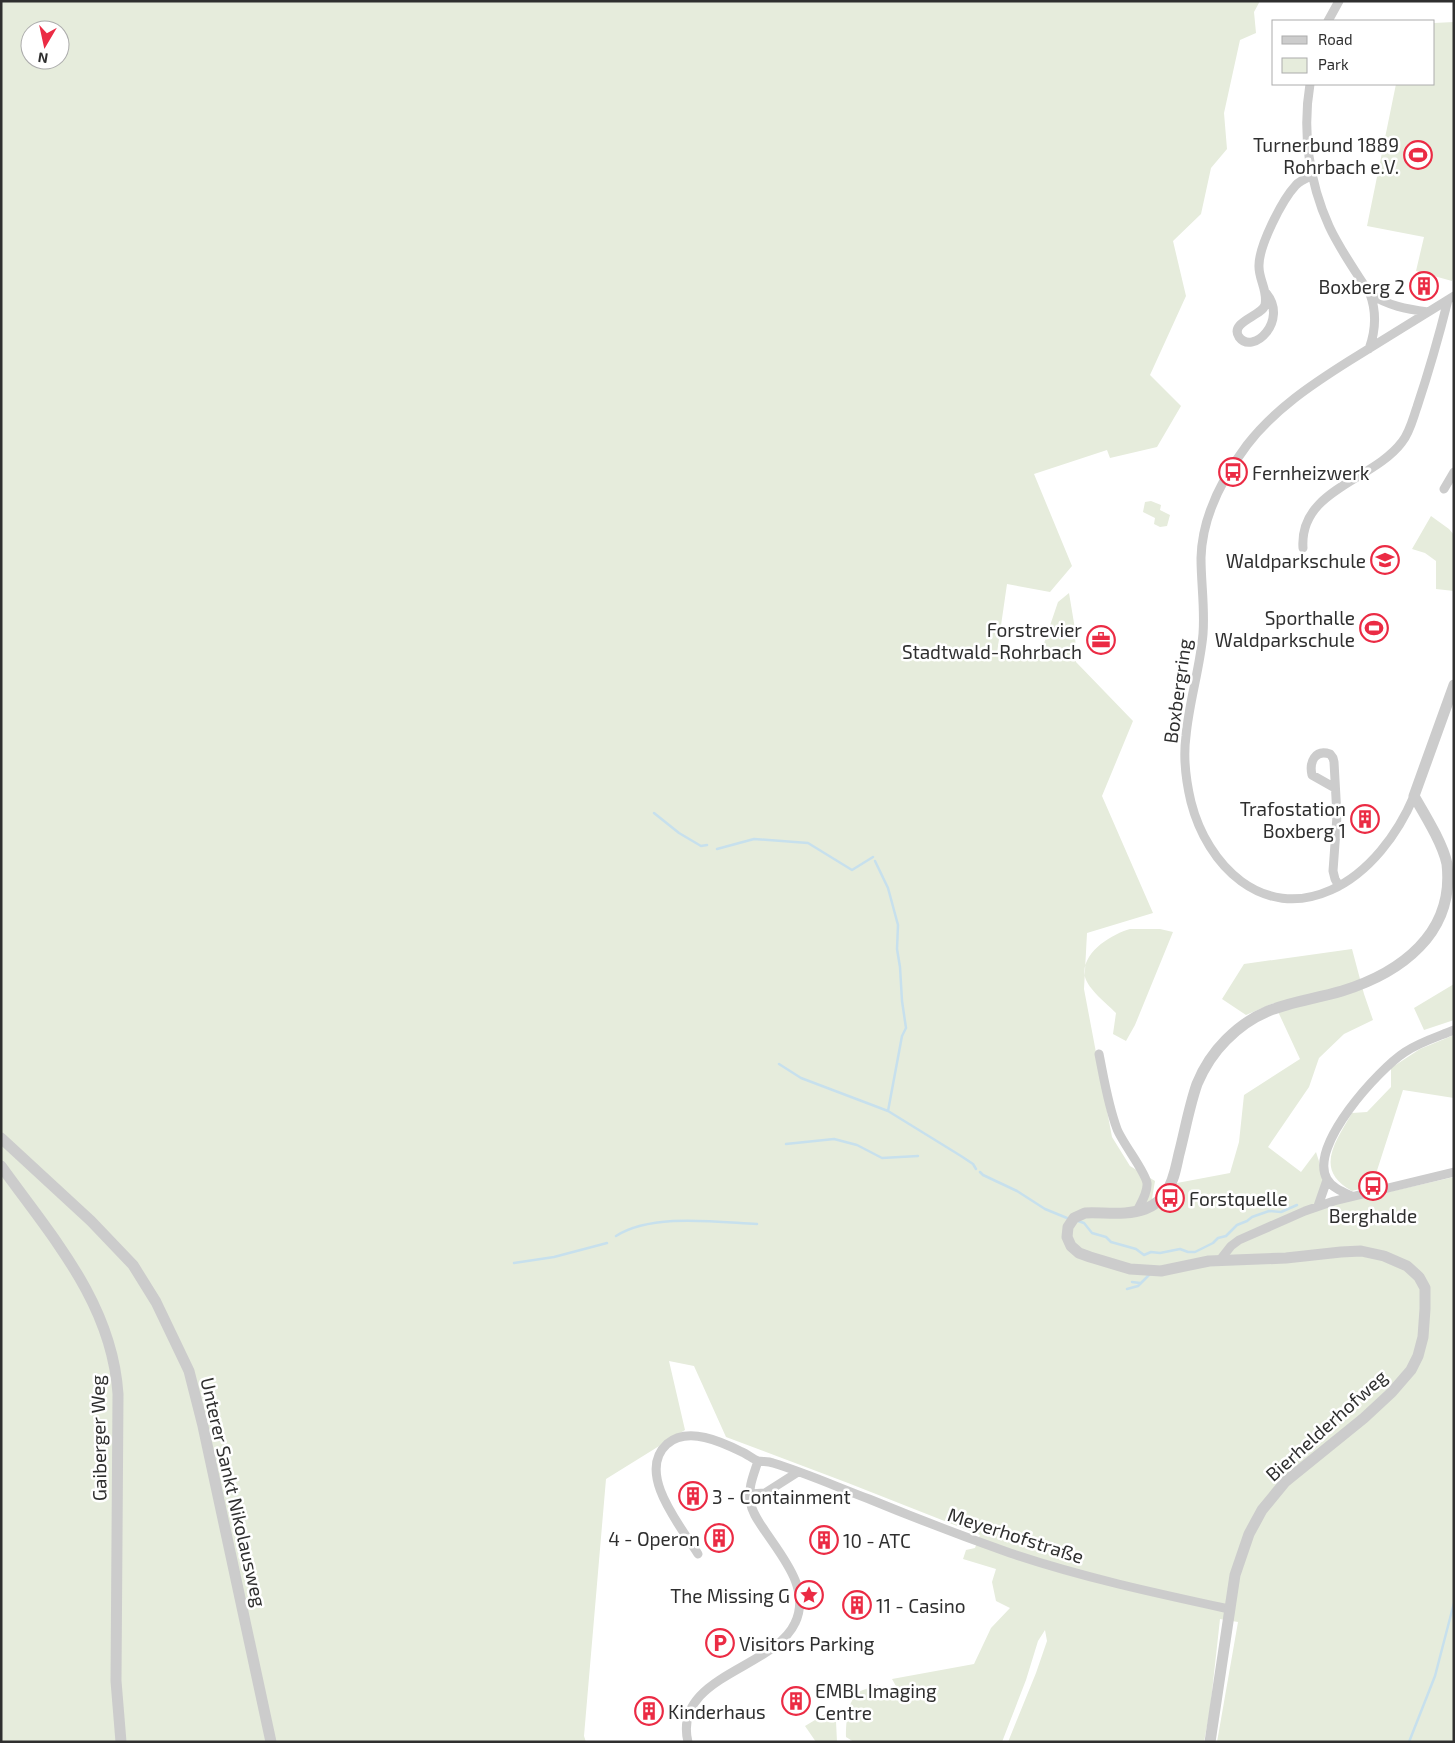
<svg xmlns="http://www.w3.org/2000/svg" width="1455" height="1743" font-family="'Exo 2',sans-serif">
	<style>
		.green { fill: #e6ecdc; fill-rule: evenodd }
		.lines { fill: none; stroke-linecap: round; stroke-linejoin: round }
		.stream { stroke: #c7e0ed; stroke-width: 2.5 }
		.minor { stroke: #ccc; stroke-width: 9 }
		.tertiary { stroke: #ccc; stroke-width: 11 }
		.labels { text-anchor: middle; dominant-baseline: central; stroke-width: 5; stroke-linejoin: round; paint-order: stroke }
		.poi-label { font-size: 19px; fill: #2f2f2f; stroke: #fff; text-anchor: end }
		.street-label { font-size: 19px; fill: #2f2f2f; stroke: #fff }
	</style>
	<rect width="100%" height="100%" fill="#fff"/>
	<path class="green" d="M1 1H1260L1254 12 1256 33 1240 40 1224 113 1227 149 1211 168 1201 214 1173 241 1186 296 1150 375 1181 406 1157 447 1110 458 1107 450 1034 474 1072 566 1050 592 1007 584 997 653 1033 660 1040 655 1058 602 1069 593 1075 629 1076 662 1133 721 1102 796 1153 913 1087 933 1084 989 1112 1137 1130 1166 1155 1181 1152 1199 1177 1183 1230 1173 1239 1142 1244 1095 1300 1059 1274 1003 1246 1015 1222 999 1244 964 1352 949 1364 994 1373 1020 1344 1034 1319 1058 1309 1087 1268 1147 1301 1172 1316 1152 1325 1180 1317 1204H1336L1454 1177V1742H1217L1238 1622 1220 1619 1210 1710 1204 1742H1008L1036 1673 1047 1641 1045 1630 1038 1641 1026 1680 1002 1742H854L846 1737C846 1723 847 1696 863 1690 868 1688 873 1687 878 1685L885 1694 897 1688 892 1679 974 1664 991 1628 1010 1608 996 1601 992 1582 996 1569 963 1559 966 1550 975 1548 980 1535 848 1483 726 1437 694 1366 669 1361 685 1430 606 1479 584 1736 586 1742H1ZM30 30H60V60H30Z
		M1454 22V276L1452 281 1416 271 1424 237 1367 226 1396 84H1434V23Z
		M1151 501 1161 505 1160 510 1170 515 1167 526 1160 527 1154 524 1155 518 1143 512 1145 502Z
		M1431 516 1449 529 1454 535V591L1436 589V561L1425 553 1412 549Z
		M1130 929H1160L1173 932 1135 1025 1126 1041 1113 1034 1116 1013C1107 1004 1088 989 1085 977 1080 953 1112 934 1130 929Z
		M1454 984V1020L1424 1030 1414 1008Z
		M1454 1035V1098L1403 1090 1372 1186 1352 1191C1313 1170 1336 1141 1352 1113L1367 1112 1391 1087V1068L1420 1049Z
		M830 1711 836 1721 837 1742H816L805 1726Z"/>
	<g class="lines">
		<path class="stream" d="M654 813 679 833 701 846 707 845
			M717 849 754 839 808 843 852 870 873 857
			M875 861 888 888 898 925 897 949 900 967 902 1001 906 1028 902 1036 888 1111
			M779 1064 801 1078 888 1111 961 1156 973 1164 976 1169
			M786 1144 834 1139 857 1145 882 1158 918 1156
			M980 1172 983 1175 1017 1191 1045 1209 1067 1218
			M1078 1221 1084 1223 1092 1233 1106 1237 1111 1242 1136 1249 1144 1255 1151 1252 1160 1253 1180 1249 1188 1252H1195L1213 1243 1218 1238 1226 1236 1237 1225 1247 1221 1252 1217 1269 1211 1281 1212 1297 1205
			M616 1236C652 1213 716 1222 757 1224
			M514 1263 554 1257 607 1243
			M1132 1282 1140 1283
			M1127 1289 1138 1286 1149 1275
			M1409 1742 1435 1676 1454 1603"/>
		<path class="minor" d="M1328 21 1339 1
			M1310 84C1302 131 1309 182 1329 226 1340 250 1356 272 1370 294 1377 313 1376 330 1369 349
			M1266 293C1289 320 1253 356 1239 337 1229 322 1262 316 1265 305 1268 291 1259 280 1259 267 1258 247 1282 200 1296 185 1301 180 1307 178 1313 175
			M1370 294C1389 306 1406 309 1428 312
			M1444 489 1454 472
			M1303 548C1299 489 1373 481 1402 442 1410 432 1413 418 1417 407 1429 371 1439 336 1448 300
			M1335 788 1312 775C1309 762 1315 749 1330 754L1333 758 1334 762 1337 816 1333 871 1335 879 1339 886
			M1414 796C1398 834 1369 873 1331 890 1262 921 1207 865 1191 802 1186 781 1183 758 1186 736 1189 702 1200 668 1203 634 1205 608 1201 583 1201 558 1202 517 1223 477 1247 445 1275 409 1311 385 1349 361 1384 339 1419 318 1454 296
			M1099 1054C1104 1079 1108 1105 1117 1129 1123 1144 1145 1171 1147 1183 1148 1192 1141 1203 1137 1211
			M1352 1196C1343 1192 1332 1188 1327 1179 1308 1146 1379 1069 1405 1052 1420 1042 1437 1037 1454 1030
			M1318 1206 1327 1180
			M1220 1260 1231 1246 1239 1240 1305 1211 1334 1201 1454 1172
			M750 1494 765 1493 798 1472
			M698 1554C682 1528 635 1473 667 1444 688 1426 722 1442 742 1452 747 1454 753 1459 758 1461 763 1462 768 1461 773 1463 806 1473 837 1487 869 1499 915 1518 962 1536 1010 1553 1081 1577 1155 1593 1229 1609
			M688 1742C672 1676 774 1669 795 1623 811 1590 783 1558 765 1531 759 1522 752 1513 750 1501 748 1487 754 1474 758 1461"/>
		<path class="tertiary" d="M1 1138 91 1221 133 1265 156 1302 189 1371 203 1426 271 1742
			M1 1166C52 1237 112 1303 118 1394L116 1681 121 1742
			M1210 1742 1235 1575 1249 1534 1262 1510 1285 1482 1364 1418 1392 1392 1411 1370 1418 1356 1423 1337 1425 1309V1288L1419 1277 1407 1266 1384 1256 1361 1251 1341 1252 1286 1258 1209 1261 1161 1271 1130 1269 1090 1257 1079 1253 1071 1246 1067 1237 1068 1227 1074 1218 1085 1213C1104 1212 1127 1216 1145 1209 1153 1206 1161 1200 1166 1193 1174 1181 1176 1167 1179 1154 1185 1131 1189 1107 1197 1084 1204 1067 1213 1053 1226 1040 1262 1003 1297 1004 1342 991 1400 973 1455 934 1447 864 1443 844 1425 815 1414 796L1454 685"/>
	</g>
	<defs>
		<symbol id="stadium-ring" viewBox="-11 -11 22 22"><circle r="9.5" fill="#fff" stroke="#eb2b44" stroke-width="1.5"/><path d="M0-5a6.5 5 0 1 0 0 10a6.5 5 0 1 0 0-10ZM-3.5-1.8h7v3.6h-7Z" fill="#eb2b44"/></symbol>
		<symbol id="building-ring" viewBox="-11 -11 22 22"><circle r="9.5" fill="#fff" stroke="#eb2b44" stroke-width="1.5"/><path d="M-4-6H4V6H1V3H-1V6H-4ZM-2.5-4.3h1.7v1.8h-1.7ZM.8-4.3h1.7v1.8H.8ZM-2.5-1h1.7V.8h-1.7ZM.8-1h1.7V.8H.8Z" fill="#eb2b44"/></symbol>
		<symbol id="bus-ring" viewBox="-11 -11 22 22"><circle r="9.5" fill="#fff" stroke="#eb2b44" stroke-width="1.5"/><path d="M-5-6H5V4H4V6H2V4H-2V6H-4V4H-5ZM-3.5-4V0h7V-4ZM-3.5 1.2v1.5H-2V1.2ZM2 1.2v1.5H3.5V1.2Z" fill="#eb2b44"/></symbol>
		<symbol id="school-ring" viewBox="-11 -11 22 22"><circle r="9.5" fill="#fff" stroke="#eb2b44" stroke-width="1.5"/><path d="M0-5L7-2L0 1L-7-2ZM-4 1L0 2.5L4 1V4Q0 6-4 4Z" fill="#eb2b44"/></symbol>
		<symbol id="office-ring" viewBox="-11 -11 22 22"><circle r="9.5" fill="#fff" stroke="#eb2b44" stroke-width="1.5"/><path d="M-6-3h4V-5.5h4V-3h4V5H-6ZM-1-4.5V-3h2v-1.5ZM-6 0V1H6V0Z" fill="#eb2b44"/></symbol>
		<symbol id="sight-ring" viewBox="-11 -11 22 22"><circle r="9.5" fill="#fff" stroke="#eb2b44" stroke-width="1.5"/><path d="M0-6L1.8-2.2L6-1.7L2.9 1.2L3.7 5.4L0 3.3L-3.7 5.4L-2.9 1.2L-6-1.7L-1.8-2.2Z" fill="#eb2b44"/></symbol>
		<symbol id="parking-ring" viewBox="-11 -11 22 22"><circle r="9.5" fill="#fff" stroke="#eb2b44" stroke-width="1.5"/><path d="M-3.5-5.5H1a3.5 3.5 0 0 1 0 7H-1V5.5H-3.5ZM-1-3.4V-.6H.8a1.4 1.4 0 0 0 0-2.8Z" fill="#eb2b44"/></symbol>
	</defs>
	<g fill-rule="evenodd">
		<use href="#stadium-ring" x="1402" y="139" width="32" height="32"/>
		<use href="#building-ring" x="1408" y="270" width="32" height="32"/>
		<use href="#bus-ring" x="1217" y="456" width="32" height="32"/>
		<use href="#school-ring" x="1369" y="544" width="32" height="32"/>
		<use href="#stadium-ring" x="1358" y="612" width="32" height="32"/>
		<use href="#office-ring" x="1085" y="624" width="32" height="32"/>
		<use href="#building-ring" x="1349" y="803" width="32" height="32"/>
		<use href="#bus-ring" x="1357" y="1170" width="32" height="32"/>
		<use href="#bus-ring" x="1154" y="1182" width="32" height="32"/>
		<use href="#building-ring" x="677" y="1480" width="32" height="32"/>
		<use href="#building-ring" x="703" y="1522" width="32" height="32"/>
		<use href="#building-ring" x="808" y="1524" width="32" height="32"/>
		<use href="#sight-ring" x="793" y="1579" width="32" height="32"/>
		<use href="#building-ring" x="841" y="1589" width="32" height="32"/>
		<use href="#parking-ring" x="704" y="1627" width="32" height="32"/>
		<use href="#building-ring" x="780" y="1685" width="32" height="32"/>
		<use href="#building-ring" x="633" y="1695" width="32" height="32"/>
	</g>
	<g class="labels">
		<g class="poi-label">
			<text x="1399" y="144">Turnerbund 1889<tspan x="1399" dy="22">Rohrbach e.V.</tspan></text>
			<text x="1405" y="286">Boxberg 2</text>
			<text x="1252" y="472" text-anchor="start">Fernheizwerk</text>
			<text x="1366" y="560">Waldparkschule</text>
			<text x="1355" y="617">Sporthalle<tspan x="1355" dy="22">Waldparkschule</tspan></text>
			<text x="1082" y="629">Forstrevier<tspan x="1082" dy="22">Stadtwald-Rohrbach</tspan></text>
			<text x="1346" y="808">Trafostation<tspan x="1346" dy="22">Boxberg 1</tspan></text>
			<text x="1189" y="1198" text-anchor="start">Forstquelle</text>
			<text x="1373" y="1215" text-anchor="middle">Berghalde</text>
			<text x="712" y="1496" text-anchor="start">3 - Containment</text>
			<text x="700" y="1538">4 - Operon</text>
			<text x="843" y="1540" text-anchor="start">10 - ATC</text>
			<text x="790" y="1595">The Missing G</text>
			<text x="876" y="1605" text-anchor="start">11 - Casino</text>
			<text x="739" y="1643" text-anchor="start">Visitors Parking</text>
			<text x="815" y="1690" text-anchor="start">EMBL Imaging<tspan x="815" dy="22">Centre</tspan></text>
			<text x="668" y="1711" text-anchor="start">Kinderhaus</text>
		</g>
		<g class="street-label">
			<text transform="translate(1177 691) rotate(-82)">Boxbergring</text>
			<text transform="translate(1326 1425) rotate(-42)">Bierhelderhofweg</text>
			<text transform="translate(98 1438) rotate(-91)">Gaiberger Weg</text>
			<text transform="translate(234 1492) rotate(77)">Unterer Sankt Nikolausweg</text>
			<text transform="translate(1016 1535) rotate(18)">Meyerhofstraße</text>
		</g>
	</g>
	<rect width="1455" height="1743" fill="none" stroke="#2f2f2f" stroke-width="5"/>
	<rect x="1272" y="20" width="162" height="65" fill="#ffffff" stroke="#acacac"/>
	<rect x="1282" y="36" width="25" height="8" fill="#cccccc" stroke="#acacac"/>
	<text x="1318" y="45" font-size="15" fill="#2f2f2f">Road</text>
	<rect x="1282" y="58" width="25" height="15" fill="#e6ecdc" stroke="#acacac"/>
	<text x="1318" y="70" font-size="15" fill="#2f2f2f">Park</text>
	<g transform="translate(45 45) rotate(189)"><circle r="24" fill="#ffffff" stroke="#acacac"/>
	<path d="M0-4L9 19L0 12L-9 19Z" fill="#eb2b44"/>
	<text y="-8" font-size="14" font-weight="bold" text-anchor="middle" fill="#2f2f2f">N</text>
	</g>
</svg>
